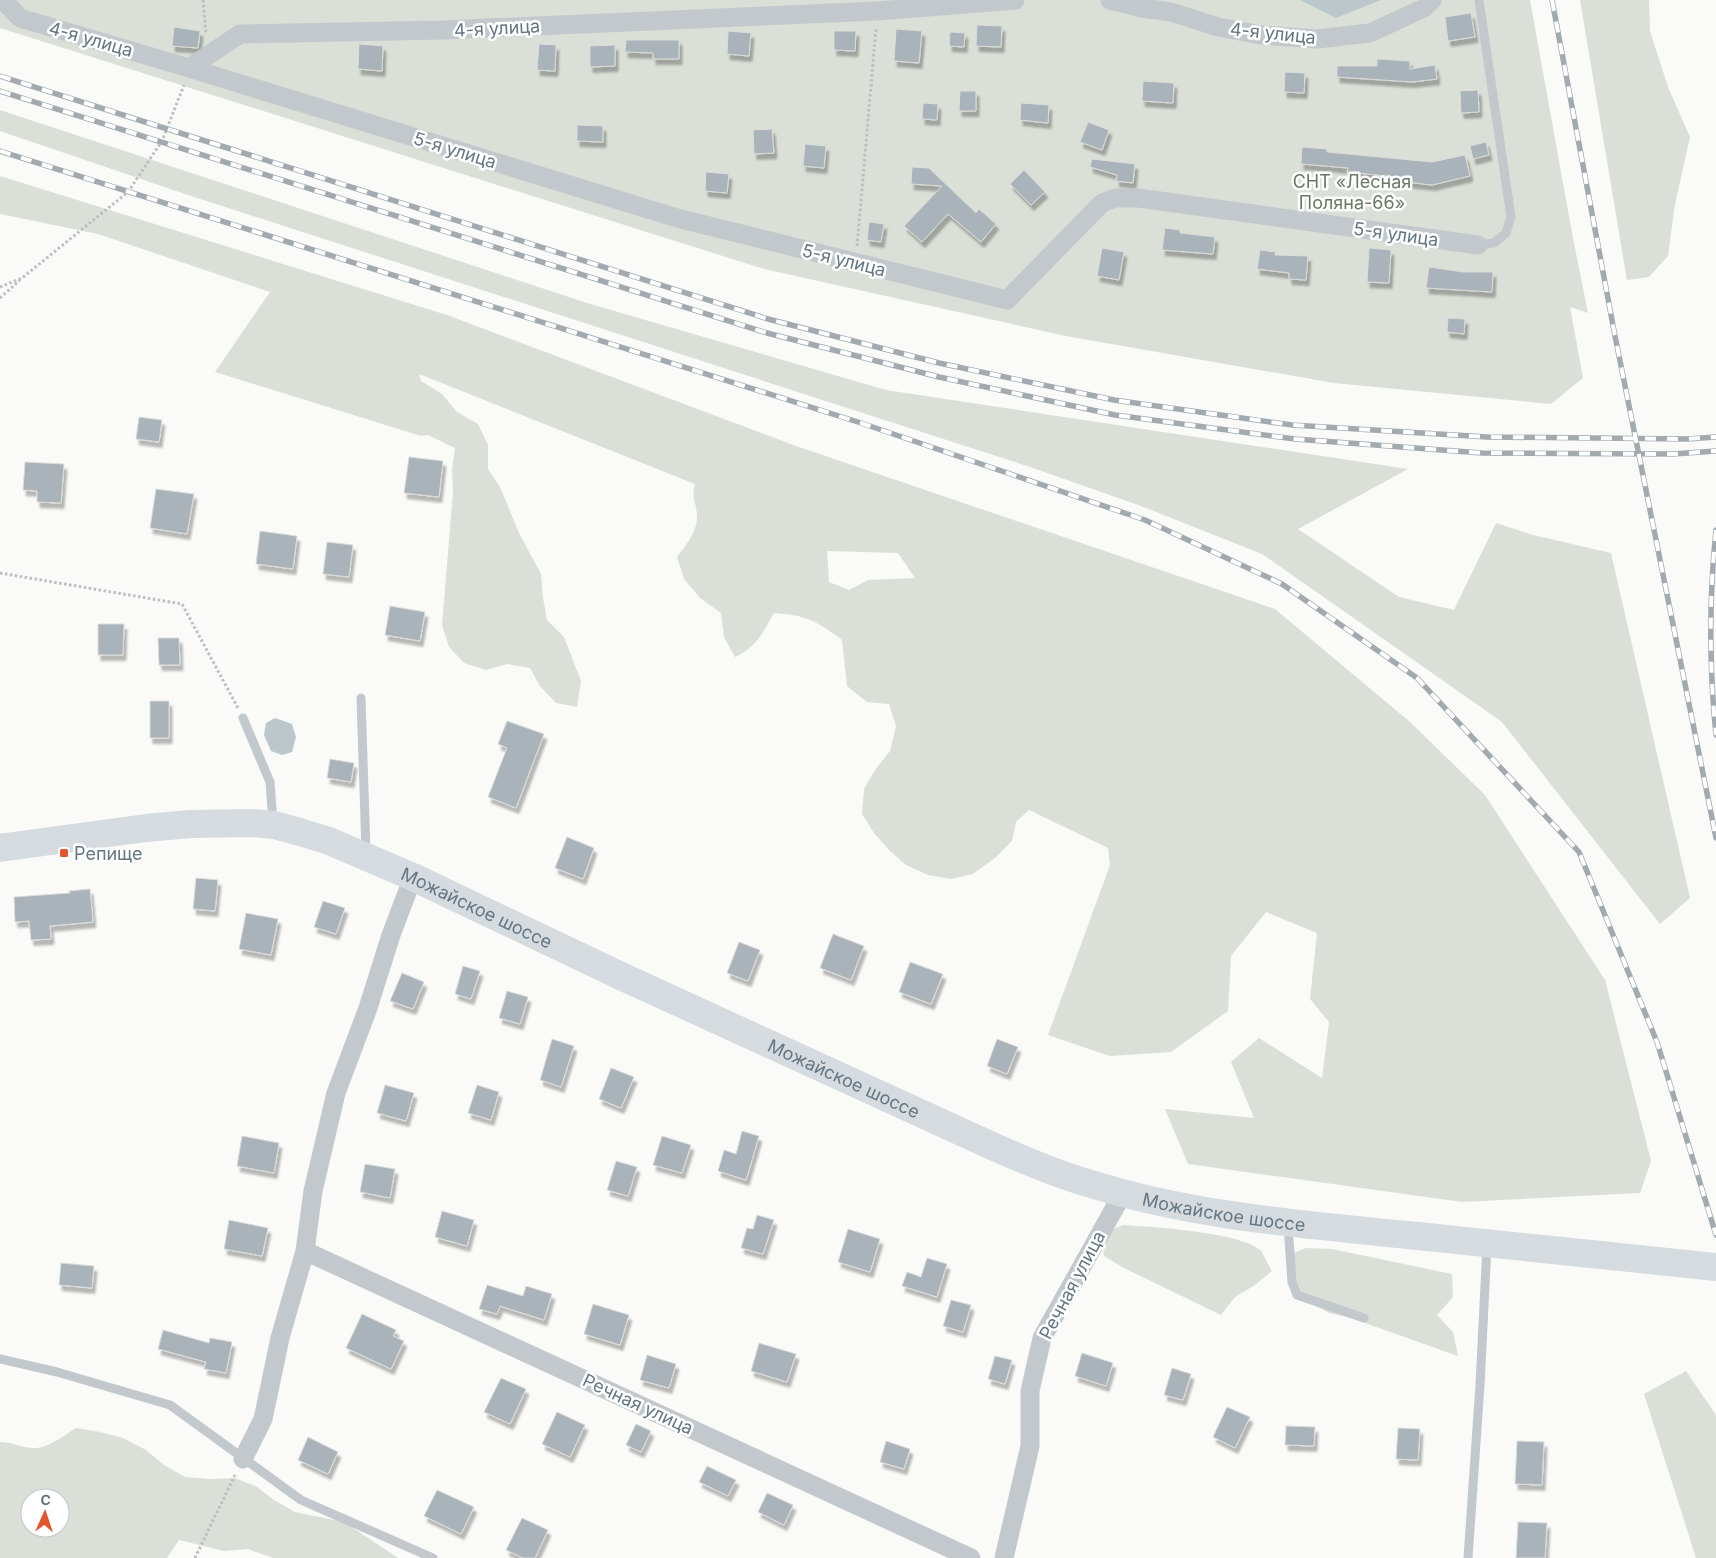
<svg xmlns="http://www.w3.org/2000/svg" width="1716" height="1558" font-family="Inter,sans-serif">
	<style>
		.green { fill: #dadfd7; fill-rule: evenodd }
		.water { fill: #bbc7cb }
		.building { fill: #aab3b9; stroke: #dcdcda; filter: url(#shadow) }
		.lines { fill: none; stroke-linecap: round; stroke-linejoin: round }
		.path { stroke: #bbbfc2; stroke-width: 3; stroke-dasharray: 2.5 2.5; stroke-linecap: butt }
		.service { stroke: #c3c8cc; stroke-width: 9 }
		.minor { stroke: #c3c8cc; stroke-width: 19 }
		.primary { stroke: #d6dbdf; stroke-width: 28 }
		.rail-casing { stroke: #a2aab0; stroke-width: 5.5 }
		.rail { stroke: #fff; stroke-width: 4; stroke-dasharray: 11; stroke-linecap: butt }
		.poi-dot { fill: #e4572e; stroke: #fff; stroke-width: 2 }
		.labels { text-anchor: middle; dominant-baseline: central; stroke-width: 5; stroke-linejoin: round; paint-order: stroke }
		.street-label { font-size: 18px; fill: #657683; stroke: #fff }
		.park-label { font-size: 18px; fill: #687a64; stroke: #fff }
		.poi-label { font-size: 18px; fill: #657683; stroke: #fff; text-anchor: start }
	</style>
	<defs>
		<filter id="shadow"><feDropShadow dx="3" dy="5.5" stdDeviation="1" flood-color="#0004"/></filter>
	</defs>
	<rect width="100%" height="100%" fill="#fafaf8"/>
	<path class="green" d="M0 0H1530L1572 233 1588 313 1570 307 1583 378 1551 404 1334 383 1066 336 764 269 0 28Z
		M1580 0H1649L1650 31 1668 87 1690 137 1675 204 1668 256 1649 277 1627 280Z
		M0 110 587 303 886 390 1408 469 1298 529 1399 597 1454 610 1496 523 1533 535 1611 553 1690 898 1660 924 1502 722 1262 554 1141 506 1030 467 185 194 0 131Z
		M0 176 447 315 796 446 1275 609 1410 722 1485 795 1605 980 1651 1161 1640 1193 1462 1202 1188 1164 1165 1109 1254 1118 1231 1062 1259 1038 1322 1078 1329 1022 1310 999 1317 933 1266 912 1231 956 1228 1011 1171 1052 1110 1056 1048 1035 1110 865 1108 848 1029 810 1016 822 1012 841 995 858 973 874 951 879 928 875 906 865 890 851 874 833 862 814 864 789 875 770 890 751 896 726 889 704 867 702 847 686 842 640C817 621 806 615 774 613 763 632 757 647 735 657L724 637 721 613 700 598 684 579 677 557C686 545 698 531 697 515 696 501 691 498 695 484L419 374 421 381 442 394 457 412 478 424 488 445V469L500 487 519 533 541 574 543 598 547 620 564 637 581 681 577 707 556 703 540 686 530 668 507 664 486 670 464 663 449 647 442 625 453 492 452 469 455 448 428 435 421 436 215 372 270 292 98 234 0 214ZM827 551 898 553 915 578 868 580 849 590 829 582Z
		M1123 1225C1151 1227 1243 1232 1261 1251 1265 1257 1268 1265 1272 1271L1255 1285 1235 1297 1221 1315 1124 1268 1104 1256 1101 1234Z
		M1306 1248 1332 1249 1452 1274 1453 1297 1437 1315 1453 1332 1458 1356 1351 1318 1329 1313 1310 1303 1295 1286 1286 1256Z
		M1686 1371 1716 1415V1558H1696L1644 1394Z
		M76 1428 100 1432 123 1438 146 1450 164 1465 185 1477 210 1479 235 1478 257 1487 274 1500 295 1512 344 1522 398 1558H273L248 1549 224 1551 179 1540 167 1558H0V1442C12 1442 21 1447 32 1448 46 1450 65 1435 76 1428ZM30 1498H60V1528H30Z"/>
	<path class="water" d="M1300 0H1381L1336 18Z
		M275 718 292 724 296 737 292 752 282 755 271 751 264 735 266 723Z"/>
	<path class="building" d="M1471 13 1475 37 1448 41 1445 17Z
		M977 25 1002 26 1001 47 976 46Z
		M174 27 200 31 198 48 172 46Z
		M896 29 922 31 919 63 894 61Z
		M728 31 751 33 749 56 727 54Z
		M834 31H856L855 51 834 50Z
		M950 32 965 33 964 47 949 46Z
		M626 40H679V59H653V53L625 52Z
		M359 44 383 46 382 71 358 69Z
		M539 44 556 45 555 71 537 70Z
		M615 45V66L590 67V46Z
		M1377 59 1410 61V69L1435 65 1437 79 1412 82 1337 77V66H1377Z
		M1285 72 1305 73 1304 93 1284 92Z
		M1143 81 1174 83 1173 103 1142 101Z
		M1478 90 1479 112 1461 113 1460 91Z
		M960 91H976V111H959Z
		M923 103 938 104 937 120 922 119Z
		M1021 103 1049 105 1048 123 1020 120Z
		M1088 122 1109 130 1102 150 1080 142Z
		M577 125 603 126V142L577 141Z
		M772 129 774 153 754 154 753 130Z
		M1486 142 1489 155 1473 159 1470 146Z
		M805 144 826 146 824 168 803 166Z
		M1302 147 1327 149V152L1432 162 1465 155 1470 176 1432 185 1396 181 1397 177 1347 172 1348 168 1301 164Z
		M1092 159 1135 164 1133 183 1116 181 1117 175 1090 167Z
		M912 167 929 168 976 213 979 209 996 224 981 242 948 214 922 242 904 226 942 186 911 184Z
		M1024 170 1045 192 1031 205 1010 184Z
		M706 172 729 174 727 193 705 191Z
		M869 222 884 224 881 242 867 240Z
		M1165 228 1180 230V233L1215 237 1213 254 1162 250Z
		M1102 248 1124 252 1119 280 1097 276Z
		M1369 248 1391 250 1389 283 1367 282Z
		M1260 250 1276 252 1275 255 1308 256 1306 280 1289 279V273L1257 269Z
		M1429 267 1463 272H1493L1492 292 1426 288Z
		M1448 318 1465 319 1464 334 1447 332Z
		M139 417 162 420 159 442 136 439Z
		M409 457 443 461 439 497 404 493Z
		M25 462 64 464 61 503 37 502V491L23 490Z
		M156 489 194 494 187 534 150 528Z
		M260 531 297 536 293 569 256 564Z
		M327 542 353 545 349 577 323 574Z
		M390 606 425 612 420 641 385 635Z
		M98 624H124L123 655H98Z
		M158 638H179L180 665H159Z
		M150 701H169V738H150Z
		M507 721 544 734 516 808 488 797 507 748 498 744Z
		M330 759 354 763 351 782 327 778Z
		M567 837 594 848 583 879 555 868Z
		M196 878 218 880 215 911 193 909Z
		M90 889 93 922 50 926 51 939 31 940 29 921 15 922 14 897 70 893 69 891Z
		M323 901 345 908 336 934 314 927Z
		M246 913 278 919 271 955 239 949Z
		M833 934 864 946 851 980 820 968Z
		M739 942 760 950 748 981 727 973Z
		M910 962 943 974 931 1004 899 992Z
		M463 966 480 971 471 999 455 994Z
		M402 973 424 982 413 1009 390 1001Z
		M507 991 528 997 520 1024 499 1018Z
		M552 1039 574 1046 561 1087 540 1080Z
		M997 1039 1018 1047 1007 1074 987 1066Z
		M611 1068 634 1077 621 1108 599 1099Z
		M385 1085 414 1093 406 1121 377 1113Z
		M477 1085 499 1092 491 1120 468 1113Z
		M742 1131 759 1136 746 1180 718 1171 724 1150 736 1154Z
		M242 1136 279 1143 274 1173 237 1166Z
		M662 1136 691 1145 682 1173 653 1165Z
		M616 1161 637 1167 628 1196 607 1190Z
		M365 1164 395 1169 390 1198 360 1192Z
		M442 1211 474 1220 467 1246 435 1237Z
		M757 1215 774 1220 763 1254 741 1248 747 1228 753 1229Z
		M229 1220 268 1228 262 1256 224 1249Z
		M848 1229 880 1239 870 1272 838 1262Z
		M927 1258 947 1264 937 1297 902 1286 907 1272 921 1277Z
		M61 1263 94 1266 92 1288 59 1285Z
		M487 1285 523 1296 526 1286 552 1294 544 1320 500 1306 497 1314 479 1309Z
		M951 1300 971 1305 963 1332 943 1326Z
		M593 1304 629 1315 620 1345 584 1334Z
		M362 1314 396 1330 393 1336 404 1341 391 1369 346 1348Z
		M163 1330 209 1343 210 1338 232 1342 226 1373 204 1369 206 1362 158 1349Z
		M759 1343 796 1354 787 1382 751 1371Z
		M1082 1353 1113 1363 1106 1386 1075 1376Z
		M647 1355 676 1364 669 1388 640 1380Z
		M995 1356 1012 1360 1005 1384 988 1379Z
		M1172 1368 1191 1374 1183 1400 1164 1395Z
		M501 1378 526 1389 510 1424 484 1412Z
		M1227 1407 1250 1417 1235 1448 1213 1437Z
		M557 1412 585 1425 570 1457 542 1444Z
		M636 1424 651 1431 641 1452 626 1445Z
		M1286 1426 1315 1427 1314 1446 1285 1445Z
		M1398 1428 1420 1429 1418 1460 1396 1459Z
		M308 1437 338 1452 328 1474 298 1460Z
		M886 1441 910 1449 904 1469 880 1462Z
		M1517 1441 1544 1442 1542 1485 1515 1484Z
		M707 1466 736 1480 728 1496 699 1482Z
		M437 1490 474 1507 461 1534 424 1516Z
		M767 1493 793 1505 784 1525 758 1512Z
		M522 1518 548 1530 535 1558H523L506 1550Z
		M1518 1522 1547 1523 1545 1558H1516Z"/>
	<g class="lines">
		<path class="path" d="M203 0 206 35
			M857 246 876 28
			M0 287 22 278 128 192 162 141 184 85
			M0 298 20 280
			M0 573 182 604 238 708
			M195 1558 235 1475"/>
		<path class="service" d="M1478 245 1494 243 1506 233 1511 217 1479 0
			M361 698 366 851
			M243 718 270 782 273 823
			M1288 1225 1292 1282 1297 1295 1364 1318
			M0 1359 57 1372 170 1405 301 1500 433 1558
			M1468 1558 1480 1385 1487 1246"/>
		<path class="minor" d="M3 0 20 18 189 68 240 34 444 30 878 11 1015 0
			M1110 0 1142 8 1171 12 1218 27 1261 35 1317 39 1370 33 1424 8 1432 0
			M189 68 677 218 1007 300 1102 203 1115 198H1138L1478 245
			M305 1251 971 1558
			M243 1459 263 1419 280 1338 305 1251 313 1191 336 1093 368 1008 391 935 413 877
			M1004 1558 1030 1446V1391L1042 1338 1123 1193"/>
		<path class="primary" id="s1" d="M0 848 146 828 191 824 251 823 274 825 300 832 329 841 413 877 623 977 979 1140C1014 1156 1050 1172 1088 1183 1191 1216 1301 1224 1408 1235 1511 1246 1613 1256 1716 1267"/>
		<defs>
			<path id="rail" d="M1552 0 1615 336 1716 838
				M0 76 768 319 939 363 1114 400 1292 425 1487 437 1687 439 1716 437
				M0 91 767 333 939 377 1115 415 1295 439 1482 453 1673 454 1716 451
				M0 151 861 423 1145 520 1282 584 1417 678 1579 852 1657 1042 1716 1235
				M1716 530C1709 598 1709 666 1716 735"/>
		</defs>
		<use href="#rail" class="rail-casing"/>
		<use href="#rail" class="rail"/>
	</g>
	<rect class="poi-dot" x="59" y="848" width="10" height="10" rx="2.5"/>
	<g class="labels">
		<g class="street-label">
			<text transform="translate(497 28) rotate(-3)">4-я улица</text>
			<text transform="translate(1273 33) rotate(6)">4-я улица</text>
			<text transform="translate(91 39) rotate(16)">4-я улица</text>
			<text transform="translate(455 150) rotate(17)">5-я улица</text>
			<text transform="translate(1396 234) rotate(8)">5-я улица</text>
			<text transform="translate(844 260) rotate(14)">5-я улица</text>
			<text stroke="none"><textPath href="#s1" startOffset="495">Можайское шоссе</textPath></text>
			<text stroke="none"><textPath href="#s1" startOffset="900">Можайское шоссе</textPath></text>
			<text stroke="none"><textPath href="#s1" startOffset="1305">Можайское шоссе</textPath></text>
			<text transform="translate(1072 1285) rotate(-62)">Речная улица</text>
			<text transform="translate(638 1404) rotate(25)">Речная улица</text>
		</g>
		<g class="park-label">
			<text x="1352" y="181">СНТ «Лесная<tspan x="1352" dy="21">Поляна-66»</tspan></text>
		</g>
		<g class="poi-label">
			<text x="74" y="853">Репище</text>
		</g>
	</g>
	<g transform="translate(45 1513) rotate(3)"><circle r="24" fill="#ffffff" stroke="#c1c8cd"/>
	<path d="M0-4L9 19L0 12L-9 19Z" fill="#e4572e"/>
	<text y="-8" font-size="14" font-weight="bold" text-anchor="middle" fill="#657683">С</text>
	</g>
</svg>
